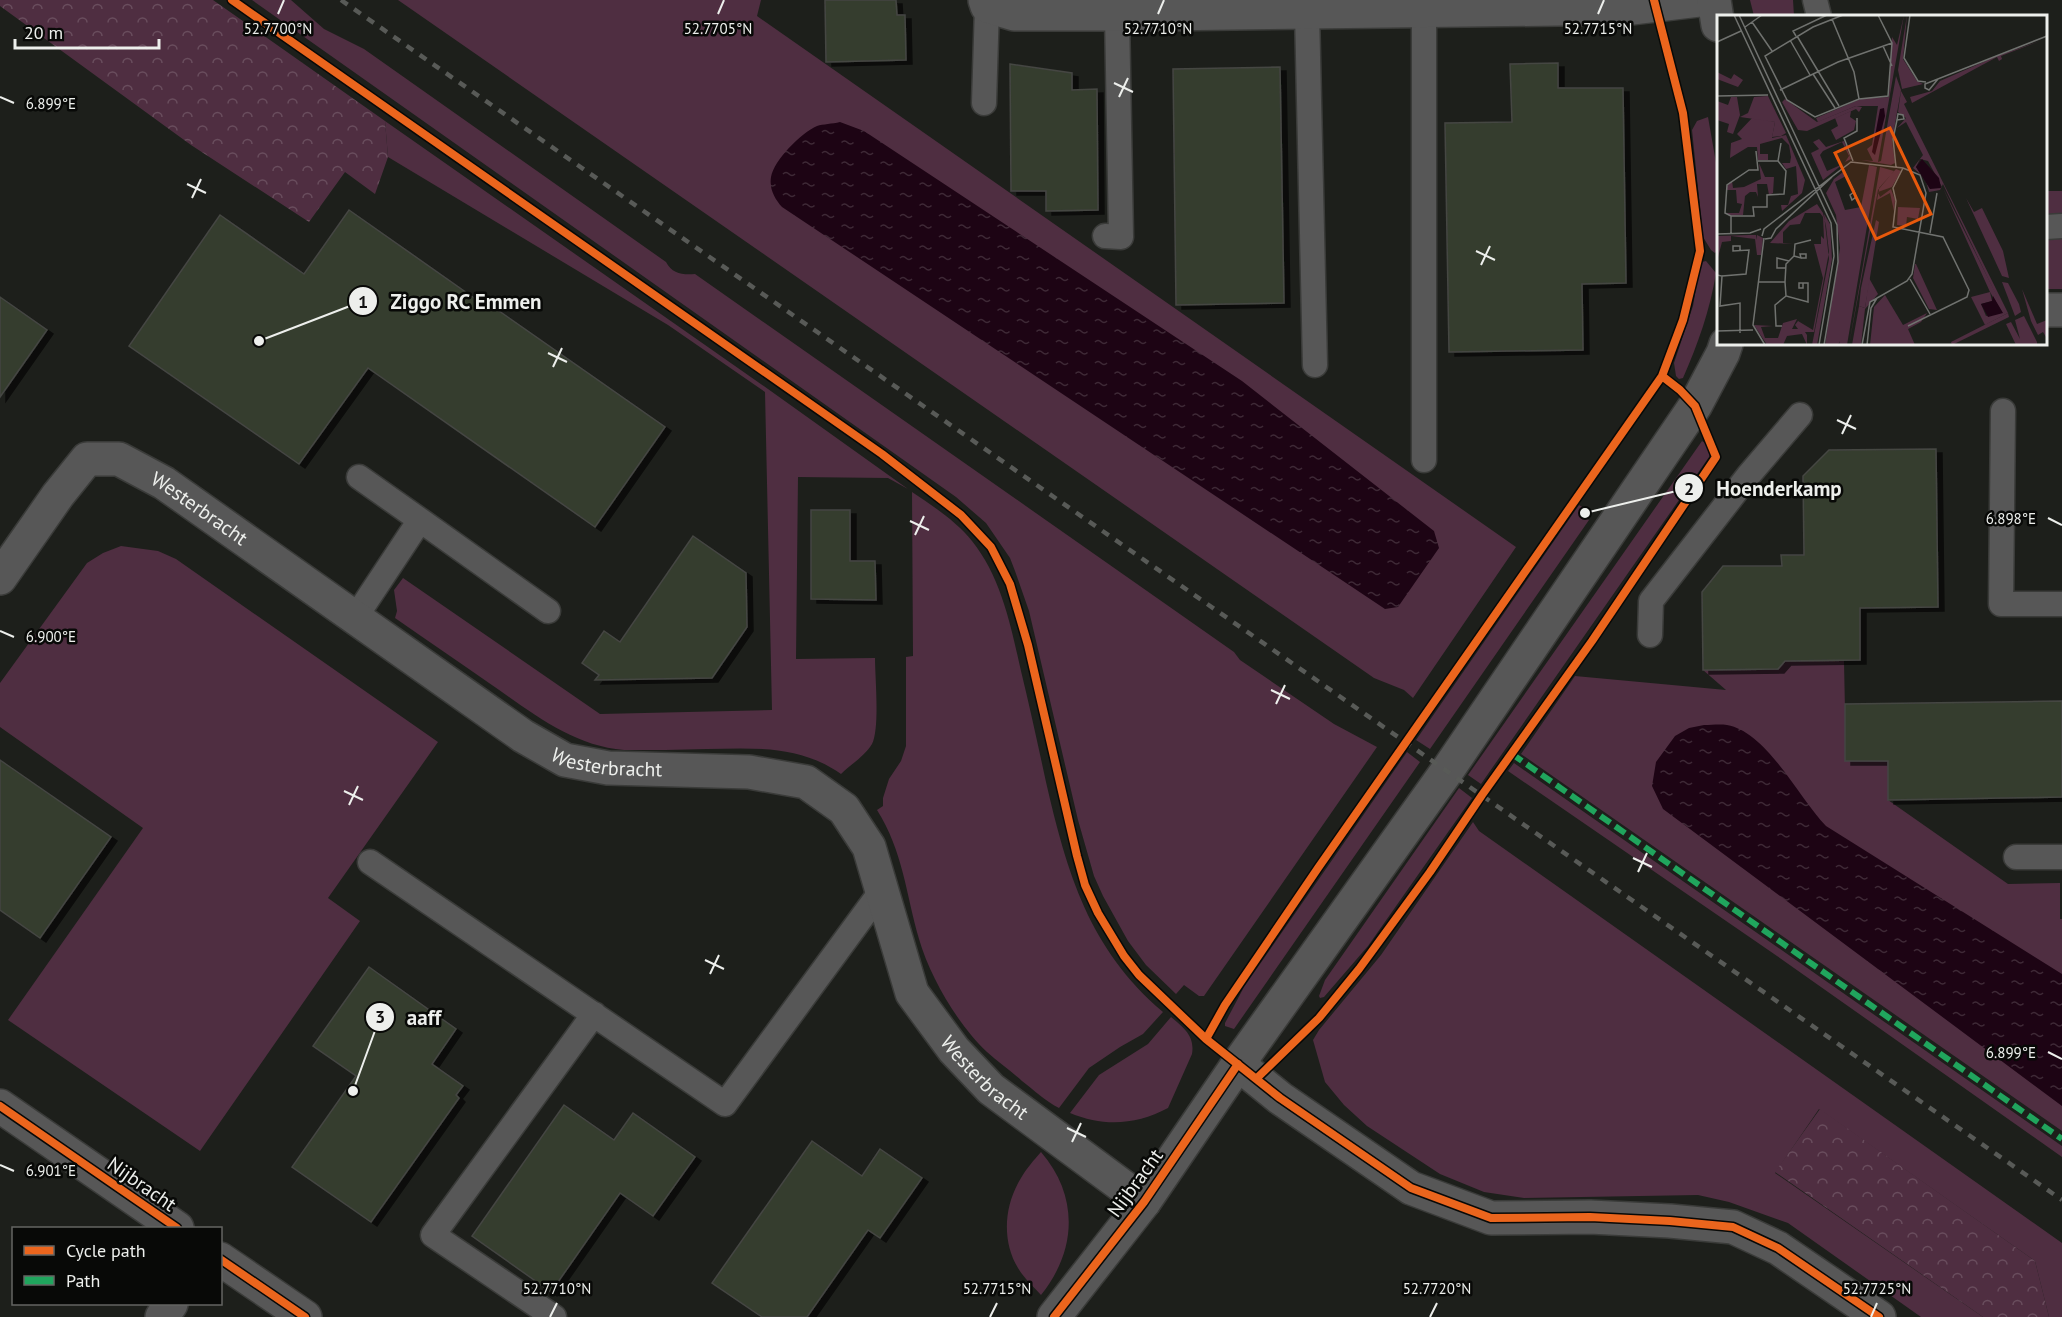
<svg xmlns="http://www.w3.org/2000/svg" width="2062" height="1317" font-family="'PT Sans',sans-serif">
	<style>
		.grass { fill: #4f2e41 }
		.forest { fill: url(#forest-crowns) }
		.water { fill: url(#water-ripples) }
		.building { fill: #353c2f; stroke: #454643; stroke-width: 1.5; filter: url(#shadow) }
		.lines { fill: none; stroke-linecap: round; stroke-linejoin: round }
		.service-casing { stroke: #3a3b39; stroke-width: 27 }
		.minor-casing { stroke: #3a3b39; stroke-width: 36 }
		.service { stroke: #575757; stroke-width: 24 }
		.minor { stroke: #575757; stroke-width: 33 }
		.rail { stroke: #585a57; stroke-width: 4.5; stroke-dasharray: 8 8; stroke-linecap: butt }
		.quiet { stroke: #20a55d; stroke-width: 6; stroke-dasharray: 12 6; stroke-linecap: butt }
		.cycleway-casing { stroke: #080907; stroke-width: 11 }
		.cycleway { stroke: #eb651d; stroke-width: 8 }
		.ticks { fill: none; stroke: #edefec; stroke-width: 2 }
		.labels { text-anchor: middle; dominant-baseline: central; stroke-width: 5; stroke-linejoin: round; paint-order: stroke }
		.street-label { font-size: 20px; fill: #edefec; stroke: #080907 }
		.inset-road { fill: none; stroke: #70726f; stroke-width: 1.5 }
		.view { fill: #e8590c; fill-opacity: 0.15; stroke: #e8590c; stroke-width: 3 }
		.inset-edge { fill: none; stroke: #edefec; stroke-width: 3 }
		.ticks-label { font-size: 15px; text-anchor: middle; fill: #edefec; stroke: #080907; stroke-width: 5; stroke-linejoin: round; paint-order: stroke }
		.leader { fill: none; stroke: #edefec; stroke-width: 2 }
		.callout-dot { fill: #edefec; stroke: #080907; stroke-width: 2 }
		.mark-label { font-size: 18px; text-anchor: middle; font-weight: bold; fill: #111 }
		.callout-label { font-size: 21px; text-anchor: middle; font-weight: bold; fill: #edefec; stroke: #080907; stroke-width: 5; stroke-linejoin: round; paint-order: stroke }
	</style>
	<defs>
		<pattern id="forest-crowns" width="20" height="18" patternUnits="userSpaceOnUse" patternTransform="scale(1.5)"><rect width="20" height="18" fill="#4f2e41"/><path d="M2 6a3 3 0 1 1 6 0M12 15a3 3 0 1 1 6 0" fill="none" stroke="#694d5d"/></pattern>
		<pattern id="water-ripples" width="26" height="14" patternUnits="userSpaceOnUse" patternTransform="scale(1.5)"><rect width="26" height="14" fill="#1d0414"/><path d="M2 4q2-2 4 0t4 0M15 11q2-2 4 0t4 0" fill="none" stroke="#3e2936"/></pattern>
		<filter id="shadow"><feDropShadow dx="6" dy="4" stdDeviation="0" flood-color="#0009"/></filter>
	</defs>
	<rect width="100%" height="100%" fill="#1d1f1b"/>
	<path class="grass" d="M252 0H291L324 29 364 49 666 262C672 274 683 275 695 274L1234 652 1240 660 1334 724 1377 747 1204 996H1199L1184 985 1176 994 1146 965 1128 941 1103 896 1094 876 1078 820 1029 611 1015 571 1010 558 986 523 956 497Z
		M398 0H761L757 16 1516 547 1413 698 1404 690 1374 678Z
		M1750 0H1793L1794 16H1754Z
		M1708 117 1718 174V250L1715 253 1711 250 1703 237 1692 130 1697 121Z
		M385 121 768 389 908 489 888 478 798 477 796 659 875 658C875 678 880 728 872 744 865 756 850 765 841 774 800 745 754 748 707 749 679 750 651 750 624 750 572 746 531 712 489 683 458 661 426 640 395 618L397 611 394 590 403 578 600 714 772 710 765 392 668 325 388 157Z
		M2046 191H2062V214H2046Z
		M2062 236V289H2046V237Z
		M1706 261 1716 273C1710 310 1698 344 1683 378L1679 379 1676 376 1674 363 1693 306 1700 264 1702 262Z
		M1702 441 1705 443 1710 453 1709 457 1481 784 1468 775Z
		M912 492C933 506 956 521 972 541 1001 577 1011 626 1021 671 1030 708 1038 745 1046 782 1067 873 1089 949 1163 1012L1143 1034 1120 1047 1089 1068 1059 1108C1045 1101 1034 1090 1022 1081 1011 1071 998 1062 987 1052 958 1025 930 977 919 939 906 894 903 851 877 810L883 806V798L889 779 901 761 906 746V657L913 656Z
		M1579 505 1590 512 1586 518 1589 520 1430 749 1416 740Z
		M121 546 158 551 176 559 438 742 328 898 360 921 200 1151 8 1020 143 828 0 727V683L87 563 103 553Z
		M1785 661H1844L1846 761H1888V800L2008 884 2060 883V919H2062V1131L1521 754 1575 676 1726 690 1703 670 1778 669Z
		M1407 752 1420 762 1234 1029 1225 1026V1023L1244 987Z
		M1514 763 2062 1146V1157L1777 956 1508 771Z
		M1459 788 1472 798 1368 946 1324 997 1320 998 1319 996 1325 980Z
		M1473 822 1479 831 2062 1243V1317H2049L2035 1261 1819 1109 1775 1173 1983 1317H1921L1788 1223 1729 1202 1698 1195 1524 1198 1484 1192 1440 1174 1367 1126 1344 1105 1325 1082 1313 1040 1319 1030 1381 955Z
		M1171 1017C1184 1028 1195 1036 1192 1054L1168 1108C1136 1125 1104 1127 1070 1113L1099 1075 1148 1044Z
		M1041 1152C1079 1196 1077 1250 1041 1295 1035 1288 1028 1282 1022 1274 1001 1246 1003 1207 1021 1178 1026 1169 1034 1160 1041 1152Z"/>
	<path class="forest" d="M0 0H213L385 121 388 157 375 194 345 172 309 222 191 145 0 6Z
		M1820 1109 2035 1261 2049 1317H1983L1775 1172Z"/>
	<path class="water" d="M840 122 864 131 1242 381 1434 531 1439 548 1398 607 1385 609 782 207C775 199 769 189 771 177 774 160 801 133 817 126 823 124 832 124 840 122Z
		M1704 725C1711 725 1720 724 1727 725 1767 732 1799 798 1826 826L2062 974V1106L1663 809 1652 786 1656 762 1675 736 1689 728Z"/>
	<path class="building" d="M825 0H896L897 15H905L906 60 826 62Z
		M1558 63V88H1623L1626 283 1582 284 1583 350 1449 352 1445 123 1512 122 1510 64Z
		M1010 64 1072 73V90L1097 89 1098 210 1046 211V191H1011Z
		M1280 67 1284 303 1176 305 1173 69Z
		M349 210 487 307 489 304 665 427 595 527 368 368 299 464 129 346 220 215 304 274Z
		M0 297 47 330 0 397Z
		M1936 449 1938 607 1860 608V660L1785 661 1778 669 1703 670 1702 592 1723 566H1782L1781 555H1804L1803 476 1829 450Z
		M811 510H850V561H875L876 600 811 599Z
		M693 536 746 573 747 627 712 678 595 680 599 675 582 663 604 631 620 642Z
		M2062 701V797L1888 800V761H1845V704Z
		M0 760 111 837 40 938 0 910Z
		M369 967 456 1029 432 1064 463 1086 456 1095 459 1098 371 1222 292 1167 356 1076 313 1046Z
		M564 1105 614 1140 633 1113 695 1157 653 1216 620 1193 551 1292 472 1236Z
		M812 1141 862 1176 880 1149 922 1178 880 1238 868 1230 807 1317H762L712 1283Z"/>
	<g class="lines">
		<defs>
			<path id="service" d="M1815 0 1819 16
				M1424 10V460
				M1307 12 1315 365
				M984 103 987 6
				M2046 227 2062 226
				M1105 236 1121 237 1117 14
				M2003 411 2001 604H2062
				M359 477 420 520
				M355 618 420 520 548 611
				M1650 635 1651 601 1748 476 1800 415
				M2016 857H2062
				M370 862 725 1104 882 890
				M554 1317 433 1235 594 1014"/>
			<g id="minor">
				<path d="M985 0 987 6 1014 14H1161L1632 8 1699 0"/>
				<path d="M1714 0 1718 25"/>
				<path d="M2046 310H2062"/>
				<path id="s1" d="M0 578 58 495 87 459H119L164 483 523 736 565 760 608 768 749 772 806 782 844 809 869 847 912 993 954 1050 991 1089 1144 1202"/>
				<path d="M1238 1064 1280 1098 1411 1188 1491 1218 1590 1217 1670 1221 1733 1227 1778 1248 1879 1317"/>
				<path d="M0 1106 177 1228"/>
				<path d="M220 1259 305 1317"/>
				<path d="M162 1317 171 1304"/>
				<path d="M1054 1317 1144 1202 1238 1064 1447 771 1695 406 1723 353 1726 344"/>
			</g>
		</defs>
		<use href="#service" class="service-casing"/>
		<use href="#minor" class="minor-casing"/>
		<use href="#service" class="service"/>
		<use href="#minor" class="minor"/>
		<path class="rail" d="M341 0 2062 1200"/>
		<path class="quiet" d="M1512 754 2062 1139"/>
		<defs>
			<path id="cycleway" d="M232 0 882 454 961 515 991 547 1010 584 1028 645 1077 856 1085 885 1098 913 1124 956 1139 975 1206 1039 1280 1098 1411 1188 1491 1218 1590 1217 1670 1221 1733 1227 1778 1248 1879 1317
				M1206 1039 1225 1005 1318 868 1662 376 1683 320 1700 251 1683 113 1654 0
				M1256 1079 1319 1018 1359 969 1430 872 1482 795 1592 641 1716 457 1695 406 1680 390 1662 376
				M0 1106 177 1228
				M220 1259 305 1317
				M1054 1317 1144 1202 1238 1064"/>
		</defs>
		<use href="#cycleway" class="cycleway-casing"/>
		<use href="#cycleway" class="cycleway"/>
	</g>
	<path class="ticks" d="M278 14 284 0M718 14 724 0M1158 14 1164 0M1598 14 1604 0M1114 83 1133 92M0 97 14 103M1119 97 1128 78M187 184 206 193M192 198 201 179M1476 251 1495 260M1481 265 1490 246M548 353 567 362M553 367 562 348M1837 420 1856 429M1842 434 1851 415M2048 518 2062 525M910 521 929 530M915 535 924 516M0 631 14 637M1271 690 1290 699M1276 704 1285 685M344 791 363 800M349 805 358 786M1633 858 1652 867M1638 872 1647 853M705 960 724 969M710 974 719 955M2048 1052 2062 1059M1067 1128 1086 1137M1072 1142 1081 1123M0 1165 14 1171M550 1317 557 1303M990 1317 997 1303M1430 1317 1437 1303M1871 1317 1877 1303"/>
	<g class="labels">
		<g class="street-label">
			<text stroke="none"><textPath href="#s1" startOffset="274">Westerbracht</textPath></text>
			<text stroke="none"><textPath href="#s1" startOffset="760">Westerbracht</textPath></text>
			<text stroke="none"><textPath href="#s1" startOffset="1317">Westerbracht</textPath></text>
			<text transform="translate(1135 1183) rotate(-54)">Nijbracht</text>
			<text transform="translate(142 1184) rotate(35)">Nijbracht</text>
		</g>
	</g>
	<g transform="translate(1717 15)">
		<rect width="330" height="330" fill="#1d1f1b"/>
		<path d="M187 0 161 147 164 146 179 61 184 75 175 126 178 148 174 150 144 145 156 146 150 134 155 130 161 91H139L101 107 99 103 146 83 172 82 175 22 180 30ZM190 0 186 44 200 66 206 69 185 74 181 55ZM0 57 14 64 17 59 26 65 21 72 0 64ZM184 76 190 87 187 89 291 298 268 310 254 282 273 277 275 286 264 289 269 301 287 297 226 169 223 175 212 177 208 163 196 153 206 140 189 107 180 113 189 103 181 97ZM203 144 211 146 225 172 213 173 199 152ZM14 82H20L23 100 16 119 10 117 12 109 0 105V86L11 90ZM134 96 133 102 139 106 137 115 119 125 114 115 121 111 118 103ZM36 102 58 107 55 123 69 120 88 165 85 178 65 196 64 190H71L74 181 81 179 79 151 69 154 65 148H73L74 142 72 130 65 123 43 129V139H51V145H41L40 132H31L13 143 14 128 25 124 20 119ZM102 124 109 132 127 126 134 144 128 147 132 141 125 127 106 136 103 140 110 156 126 149 106 165 94 138 102 134 96 127ZM42 148 48 162H57L56 178 52 180 50 169H40L41 182 39 177H33L28 181 26 200 14 201 9 198H22L25 189 20 188 19 175H10V171L15 166 16 173 27 172 44 164ZM152 150 160 152 130 330H122L123 326 121 330H108L123 233 119 200 109 178 117 164 126 157 129 161 118 167 128 195 144 192ZM163 152 177 156 161 175 132 330ZM179 154 184 156 175 172 161 177 163 182 174 174 178 185 177 196 173 178 160 185 156 206 162 175V173ZM249 183 257 197 265 193 286 236 292 263 285 261ZM100 189 106 198 109 211 112 237 97 317H88L90 320V330L85 319 70 321 66 330H50L37 310 56 311 44 312 48 323H61L66 308 80 304 75 314H81L78 310 81 306 96 315 106 263 97 229H104V221L107 224 106 202 103 198H88L83 209 73 210 66 217V228L76 229 53 228 72 206ZM181 192 203 193 201 204 190 202 189 211 180 210ZM107 199 113 209 115 244 100 330H95L112 244ZM32 220H39V225L40 220 46 223 44 240H40L38 224 14 221V226L5 227 0 246V221ZM198 249H199L220 295 212 294 196 263ZM152 263 161 279 148 294 144 330H135L142 291 148 293ZM285 267 291 268 302 289 304 297 298 301ZM168 280 186 310 210 298 204 307 191 314 198 330H153L157 292ZM307 301 320 327V330H299L289 309 294 307 303 324 298 305Z" fill="#4f2e41" fill-rule="evenodd"/>
		<path d="M323 26 284 41 285 44 282 46 280 42 195 88 193 82 215 76 223 66 280 41ZM51 81 69 118 64 121 55 122 58 107 23 102 31 98 37 82ZM68 84 100 107 139 91 145 92 142 97 139 94 90 116 81 115 65 87ZM226 173 288 297 286 299 273 277ZM159 205 162 207 148 293 142 291 144 273ZM305 274 320 309 330 305 329 322 326 317 321 320 314 306ZM291 298 292 302 235 330 234 327Z" fill="#4f2e41"/>
		<path d="M167 93 168 101 158 140 155 137 163 94ZM205 144 222 163 224 173 213 174 199 152ZM276 281 286 298 271 302 264 289 275 286Z" fill="#1d0414"/>
		<path class="inset-road" d="M17 0 114 208 117 241 102 330M22 0 120 210 121 247 107 330M126 0 96 12 48 41 70 85 98 102 142 84 171 81 175 28 161 0M193 0 187 43 201 66 209 67M115 4 137 57 142 84M35 7 55 36M28 12 45 0M79 21 76 16 110 0M80 21 122 91M73 25 93 60M0 27 24 16M166 31 175 51M96 59 118 93M221 64 212 75 208 73V69L330 21M63 75 121 47 175 28M0 81 51 80M41 146H61M136 146 127 123 140 116V103M179 152 176 124 180 105 181 99 186 100 187 104 180 105M125 153 127 156 137 176 139 182 135 185 133 180 137 177M186 153 176 173 179 186 176 212 226 222 252 275 250 282 191 311M14 201H37L36 192H50V180L67 179 69 156 61 146 64 128M213 218 220 178M0 219 33 218 44 214M14 219V201L8 198 10 170 32 155H41L39 136M45 221 47 214 134 147 186 153 203 160 209 178 195 259 190 266 153 287 145 330M47 223 36 310 48 330M48 224 54 223 59 214 115 162M77 241 84 243 83 239H89V243H84M69 253H60V243L72 246M0 260 5 261 3 291 23 288V318M5 261 29 259 32 235 16 236V231H23V236M193 264 213 299M41 267H68L69 249 77 241 78 229 94 225M68 267 69 281 91 287V268H82V273H86V268M65 311H59L58 290 69 281M0 316 36 315M150 330 154 293 160 283"/>
		<path class="view" d="M173 113 214 199 159 224 118 138Z"/>
		<rect width="330" height="330" class="inset-edge"/>
	</g>
	<g class="ticks-label">
		<text x="718" y="34">52.7705°N</text>
		<text x="1158" y="34">52.7710°N</text>
		<text x="1598" y="34">52.7715°N</text>
		<text x="278" y="34">52.7700°N</text>
		<text x="51" y="109">6.899°E</text>
		<text x="2011" y="524">6.898°E</text>
		<text x="51" y="642">6.900°E</text>
		<text x="2011" y="1058">6.899°E</text>
		<text x="51" y="1176">6.901°E</text>
		<text x="557" y="1294">52.7710°N</text>
		<text x="1877" y="1294">52.7725°N</text>
		<text x="997" y="1294">52.7715°N</text>
		<text x="1437" y="1294">52.7720°N</text>
	</g>
	<path class="leader" d="M259 341L363 301M1585 513L1689 488M353 1091L380 1017"/>
	<g class="callout-dot">
		<circle cx="259" cy="341" r="6"/>
		<circle cx="1585" cy="513" r="6"/>
		<circle cx="353" cy="1091" r="6"/>
		<circle cx="363" cy="301" r="15"/>
		<circle cx="1689" cy="488" r="15"/>
		<circle cx="380" cy="1017" r="15"/>
	</g>
	<g class="mark-label">
		<text x="363" y="308">1</text>
		<text x="1689" y="495">2</text>
		<text x="380" y="1023">3</text>
	</g>
	<g class="callout-label">
		<text x="466" y="309">Ziggo RC Emmen</text>
		<text x="1779" y="496">Hoenderkamp</text>
		<text x="424" y="1025">aaff</text>
	</g>
	<rect x="12" y="1227" width="210" height="78" fill="#080907" stroke="#646563" stroke-width="1.5"/>
	<rect x="24" y="1246" width="30" height="9" fill="#eb651d" stroke="#646563" stroke-width="1.5"/>
	<text x="66" y="1257" font-size="18" fill="#edefec">Cycle path</text>
	<rect x="24" y="1276" width="30" height="9" fill="#20a55d" stroke="#646563" stroke-width="1.5"/>
	<text x="66" y="1287" font-size="18" fill="#edefec">Path</text>
	<path d="M15 39v9h144v-9" fill="none" stroke="#edefec" stroke-width="3"/>
	<text x="24" y="39" font-size="18" fill="#edefec" stroke="#080907" stroke-width="4.5" paint-order="stroke">20 m</text>
</svg>
